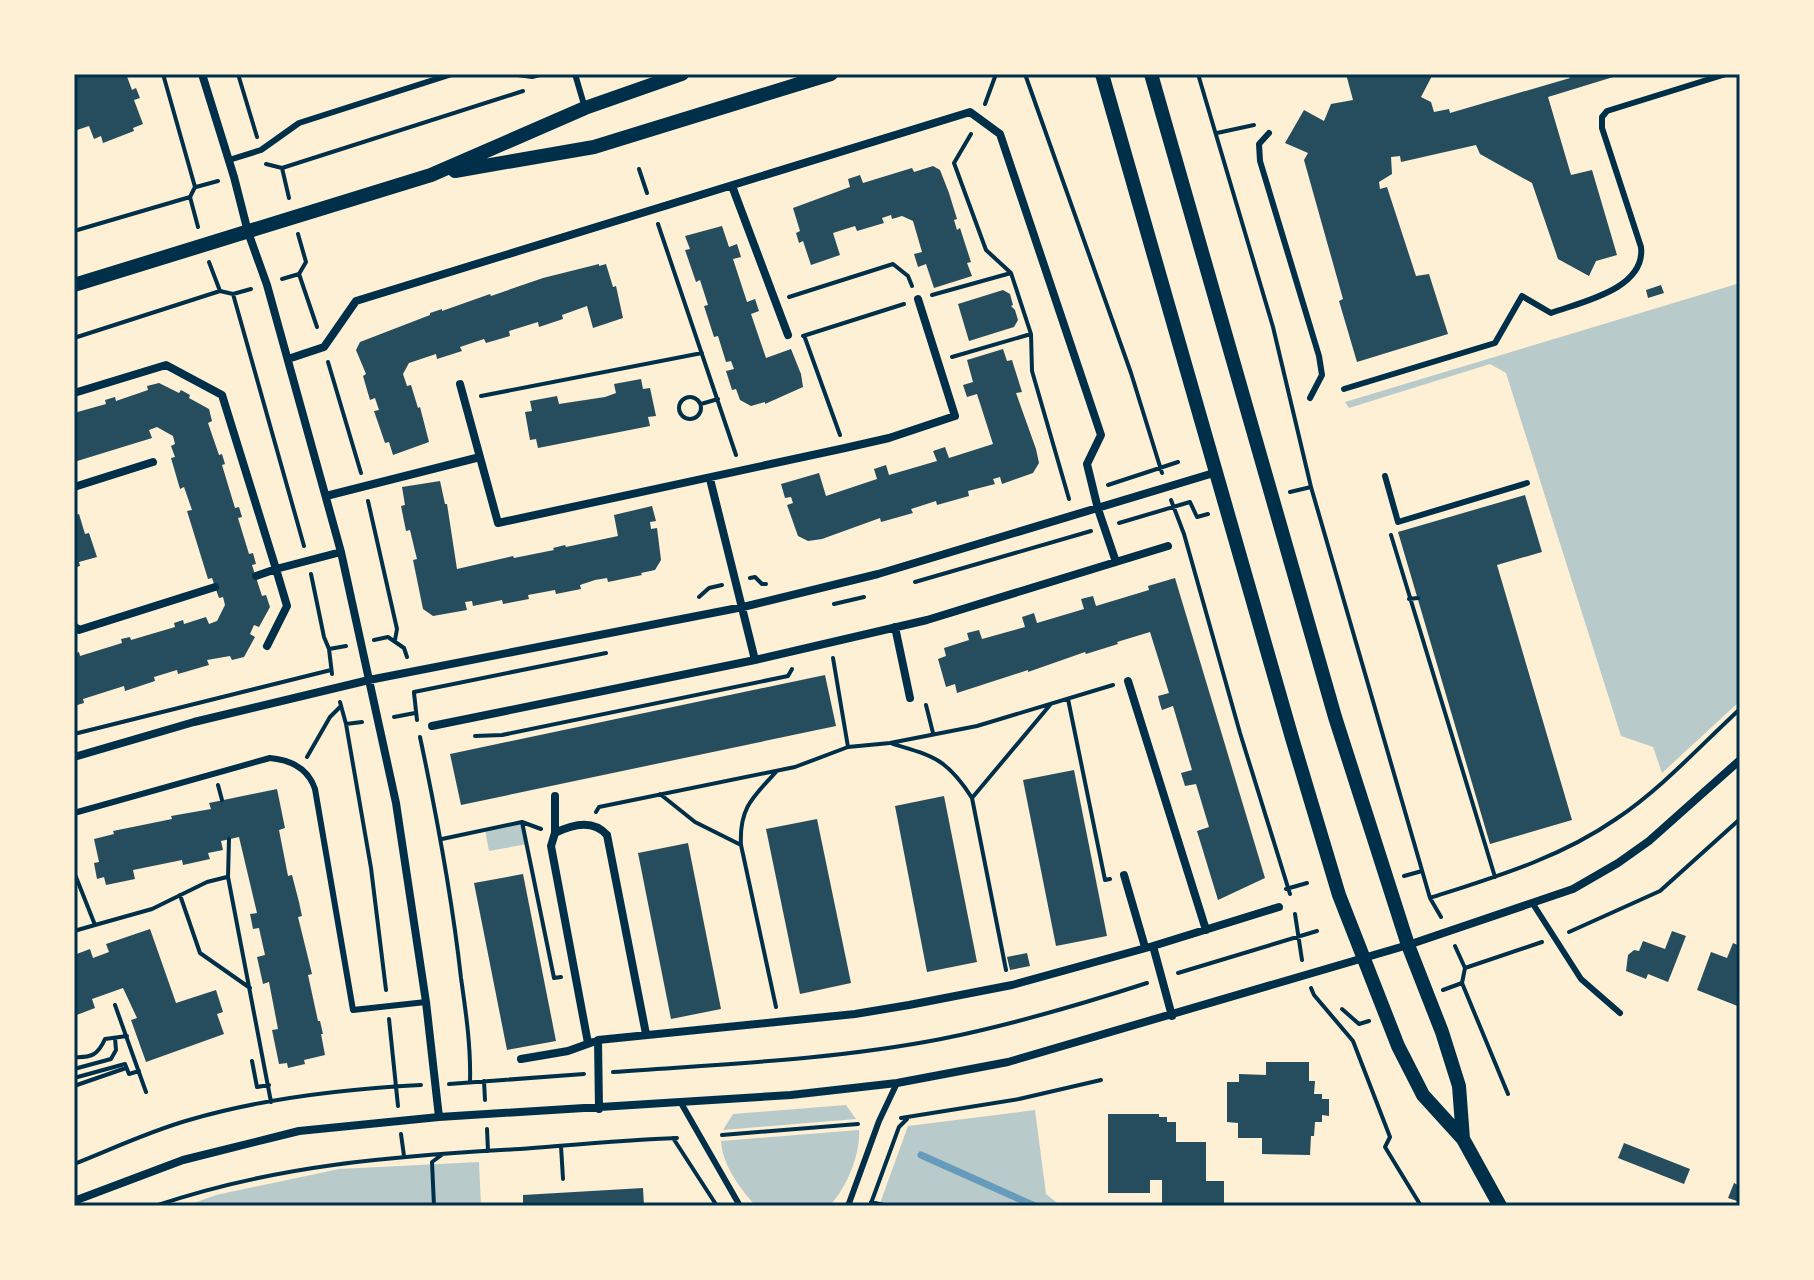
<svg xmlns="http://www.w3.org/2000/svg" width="1814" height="1280" font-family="Arial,sans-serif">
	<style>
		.green { fill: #b9caca }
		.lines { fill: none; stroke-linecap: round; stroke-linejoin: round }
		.stream { stroke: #669bbc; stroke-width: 7 }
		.building { fill: #264d5e }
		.path { stroke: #003049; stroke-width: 4 }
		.service { stroke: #003049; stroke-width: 6 }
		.minor { stroke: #003049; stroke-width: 8 }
		.tertiary { stroke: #003049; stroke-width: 14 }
		.neatline { fill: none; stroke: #003049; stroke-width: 3 }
	</style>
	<rect width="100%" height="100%" fill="#fdf0d5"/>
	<path class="green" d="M1740 283V701L1662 773 1653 747 1621 736 1506 373 1490 364 1349 408 1345 402Z
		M522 822 527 844 489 851 485 830Z
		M846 1105 856 1119 723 1130 733 1114Z
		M1035 1110 1046 1194 1061 1206H879L908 1126Z
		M859 1130C861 1153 846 1190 829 1206H756C740 1189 722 1164 721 1141Z
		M479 1162 481 1206H186L216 1195 339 1169Z"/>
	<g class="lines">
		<path class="stream" d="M921 1155 1035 1206"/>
	</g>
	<path class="building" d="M74 74H126L132 90 136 88 140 98 134 100 143 124 133 128 134 131 103 143 101 136 94 139 89 126 74 131Z
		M1346 74H1433L1421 97 1431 102 1434 112 1449 109 1450 113 1570 78 1569 74H1623L1548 97 1571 175 1592 170 1617 255 1596 261 1589 276 1558 259 1532 183 1480 154 1476 145 1401 162 1400 156 1391 157 1392 174 1379 182 1380 189 1387 187 1416 276 1429 274 1448 334 1357 362 1339 301 1343 299 1304 160 1308 153 1285 143 1304 110 1324 121 1331 104 1353 100Z
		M933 166 940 170 949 193 957 219 954 220 957 230 960 228 971 262 967 263 972 276 934 288 926 264 918 267 914 254 922 252 913 221 902 216 892 219 891 215 882 218 884 223 857 231 855 226 833 233 840 255 811 265 803 241 799 243 796 233 800 231 793 208 850 187 848 179 860 175 863 183 912 168 914 172Z
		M722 226 729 247 737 244 741 257 733 259 747 302 755 299 759 311 751 314 766 358 791 349 801 374 803 387 765 404V402L751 406 740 400 736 389 732 390 726 371 734 369 731 361 726 362 718 336 714 337 704 306 708 305 700 280 696 282 685 250 690 249 685 236Z
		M599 264V266L606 264 613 287 616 286 623 318 593 328 587 306 562 315 563 319 539 327 538 322 509 331 510 336 486 343 484 339 460 347 462 351 437 359 436 354 409 363 403 374 407 386 411 385 418 408 420 407 429 442 393 455 389 442 385 443 374 411 379 410 375 398 370 400 363 376 366 374 356 350 360 342 430 315V313L442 309V311L490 294 491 296 543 278Z
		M1661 285 1664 293 1648 298 1646 290Z
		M1003 290 1010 294 1013 305 1011 306 1015 310 1018 320 1014 327 969 341 958 304Z
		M1003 349 1007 361 1012 360 1022 392 1016 393 1036 449 1039 463 1033 473 1002 484 1000 477 993 479 995 484 968 491 969 496 937 505 936 501 911 509 913 513 881 522 880 518 822 539 808 541 798 536 787 505 793 503 791 497 785 498 781 484 819 473 826 496 877 479 874 469 886 465 889 475 937 461 933 451 945 447 949 458 993 444 977 394 967 397 963 385 973 382 967 360Z
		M641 379 643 389 650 388 656 416 648 417 650 426 538 448 536 439 530 440 525 412 532 411 530 401 557 396 559 404 605 397 616 393 614 384Z
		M159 383 179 393 181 390 190 395 189 398 209 409 212 421 208 423 219 455 222 454 225 464 222 465 235 508 239 507 242 517 238 518 249 554 253 553 256 564 252 565 262 596 266 595 270 607 259 627 254 625 250 634 255 637 244 657 232 660 230 656 207 660 209 665 178 674 177 670 154 677 155 681 125 691 124 686 83 699 84 703 74 706V654L79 652 80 656 122 643 121 639 130 637 131 640 175 627 174 623 183 620 184 624 206 617 209 624 217 621 225 605 223 597 219 598 212 578 208 579 187 511 192 510 184 487 180 489 171 458 175 457 171 446 175 444 173 436 157 427 149 430 152 438 74 462V413L106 404 105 400 115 397 116 401 148 390 147 386Z
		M440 481 445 504H447L457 569 513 556 514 558 554 550 553 548 565 545 566 547 618 536 614 515 652 506 656 521 650 522 651 529 657 528 661 560 655 570 641 573 642 575 608 582 607 578 595 580 580 585 581 589 556 594 555 590 528 595 529 599 503 604 502 600 473 606 472 601 465 602 467 610 433 616 423 609 413 560 417 559 414 547 410 530 406 531 401 506 405 505 402 487Z
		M1525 495 1542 552 1497 565 1572 820 1490 844 1398 532Z
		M79 514 85 534 89 533 97 557 79 562 80 566 74 568V515Z
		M1175 578 1265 878 1218 900 1197 831 1209 827 1196 784 1185 786 1181 773 1192 770 1173 706 1162 710 1160 704 1158 696 1169 693 1150 632 1117 642 1118 644 1086 654 1085 652 1028 672V670L957 693 955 684 946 687 938 659 946 656 944 648 969 640 967 633 979 630 982 639 1025 627 1022 617 1034 613 1037 623 1084 609 1081 599 1093 596 1096 606 1149 590 1148 586Z
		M825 675 836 726 461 805 450 754Z
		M1074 770 1107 936 1056 946 1023 780Z
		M277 789 285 828 279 830 288 876 292 875 299 902 302 916 298 917 312 974 308 975 318 1021H320L323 1034H321L325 1055 304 1060 305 1064 288 1068 287 1063 279 1064 272 1030 278 1029 269 982 263 984 257 957 265 955 259 928 253 929 250 914 257 913 239 837 221 841 223 850 208 853 210 859 183 865 182 860 133 870 135 879 106 885 104 877 97 879 94 863 99 862 94 839 114 834 113 831 172 819 171 816 211 809 209 803Z
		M944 796 977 962 927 972 895 806Z
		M817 819 851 983 800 994 766 829Z
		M688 843 721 1009 671 1019 638 853Z
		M523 874 556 1041 507 1050 474 883Z
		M150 929 176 1003 216 990 223 1012 217 1014 224 1034 146 1062 131 1020 137 1018 123 988 92 999 95 1008 74 1016V955L90 949 93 958 109 952 106 944Z
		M1672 931 1686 936 1668 982 1648 974 1646 979 1626 971 1628 955 1634 950 1639 951 1643 941 1665 949Z
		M1733 943 1740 946V1007L1697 990 1711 952 1727 958Z
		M1027 953 1030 966 1010 970 1007 957Z
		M1266 1062H1309V1081H1315L1314 1094H1322V1099H1329V1116L1322 1115V1122H1315L1314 1136H1311L1310 1155 1262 1154V1138H1238V1123L1227 1122V1082H1239V1074L1266 1075Z
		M1108 1114H1159V1117H1167V1122H1176V1142H1206V1181H1224V1206H1162V1180H1150V1193H1108Z
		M1624 1143 1690 1169 1684 1184 1618 1158Z
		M1734 1183 1740 1186V1202L1728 1198Z
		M643 1188 644 1206H523V1195Z"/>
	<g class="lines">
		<path class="path" d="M163 74 195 187 190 197 198 227
			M238 74 257 137
			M1025 74 1131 373 1162 473
			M1198 74 1273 327 1311 487 1430 898C1495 877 1560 858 1616 819 1661 789 1700 746 1740 709
			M985 104 996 74
			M1217 133 1254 125
			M266 164 282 168 289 198
			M282 168 523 91
			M639 169 647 193
			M196 187 218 181
			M658 224 736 455
			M74 231 190 197
			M298 234 306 262 299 274 317 327
			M209 262 220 291 233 294 251 289
			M282 279 299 274
			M233 294 304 546
			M932 295 1011 273
			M789 297 893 264 908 276 912 286
			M1031 334 1032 371 1069 499
			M803 336 904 304
			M74 338 220 291
			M805 338 840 435
			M952 357 1031 334 1011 273 986 250 954 163 971 134
			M328 362 361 473
			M481 396 702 353
			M679 408a11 11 0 1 1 22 0a11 11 0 1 1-22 0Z
			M701 404 718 399
			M1108 485 1178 462
			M1290 492 1311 487
			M1171 500 1184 534 1240 733 1290 894
			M368 501 397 629 395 640
			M1119 523 1190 502 1197 517 1208 514
			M1391 535 1495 877
			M311 574 324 637 329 649
			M750 578 755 577 762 584H766
			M915 582 1091 531
			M699 597 709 588 722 585
			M1409 599 1418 598
			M834 604 864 597
			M374 640 388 637 404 648 407 657
			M833 658 848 747
			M332 674 329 649 346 646
			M414 692 606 653
			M414 693 417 720
			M1068 699 1105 880 1110 879
			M340 702 346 724 362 722
			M926 705 933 733
			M394 717 415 713
			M346 724 371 868 386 990
			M74 734 331 670
			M475 736 502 735 788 676 792 669
			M420 737C437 817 452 897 461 978 466 1013 471 1047 470 1082
			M893 744C934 756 948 760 972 798L1006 970
			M307 757 330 717 341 706
			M218 785 222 800
			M660 794 695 822 741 845 776 1007
			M972 798 1050 705
			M596 812 599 807 795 767 848 747 890 743 977 726 1113 685
			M522 822 554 978 561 977
			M229 839 228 877 271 1102
			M442 839 522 822 541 829
			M741 845C739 808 753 797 776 772
			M74 872 95 925 74 931
			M1404 876 1422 871
			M1286 889 1307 883
			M180 895 200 953 250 988
			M1430 898 1441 917
			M1295 914 1302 960
			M95 925 152 909 207 882 227 877
			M1569 932 1660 891 1740 819
			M1465 968 1542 942
			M1178 973 1317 931
			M1462 983 1508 1094
			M1311 988 1314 995 1353 1041 1390 1137 1385 1147 1421 1206
			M1443 990 1462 983 1465 968 1455 946
			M115 1005 146 1092
			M1342 1009 1359 1024 1369 1021
			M389 1019 398 1106
			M74 1057C91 1058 98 1055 105 1039L127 1036
			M252 1061 257 1087 269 1085
			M74 1069 111 1059 116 1050 115 1038
			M613 1072C722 1064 833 1060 941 1039 1011 1025 1079 1005 1147 983
			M74 1078 125 1064 129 1074 139 1071
			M484 1081 485 1100
			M449 1084 584 1074
			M74 1086 126 1068
			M901 1118 1019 1099 1101 1080
			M487 1129 488 1151
			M401 1134 404 1156
			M722 1135 858 1124
			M673 1138 717 1206
			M561 1146 563 1179
			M74 1164C112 1149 150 1131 189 1120 264 1098 343 1089 421 1085
			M871 1202 888 1206
			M155 1206C275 1165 394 1156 520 1149 572 1145 625 1140 677 1138
			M434 1206 432 1162 443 1154
			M870 1206 899 1127 907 1119"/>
		<path class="service" d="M518 74 532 76 539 74
			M575 74 585 108
			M1269 133 1259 144 1260 161 1319 356 1322 375 1310 398
			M229 160 261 150 299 123 452 74
			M1344 389 1495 343 1522 296 1551 313C1581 302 1646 289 1641 247L1602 128V117L1607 111 1726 74
			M1385 476 1398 522 1527 483
			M74 813 270 758C291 760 308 768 315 789L353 1010 426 1002
			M1533 904 1581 979 1620 1013
			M681 1103 740 1206
			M848 1206 879 1121 897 1083"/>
		<path class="minor" d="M202 74 234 177 248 232 267 285 341 552 396 803 426 1002 439 1117
			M732 186 788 335
			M288 359 324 347 356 301 970 112 1000 134 1101 435 1087 464 1098 509 1116 562
			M460 384 498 523 845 448 889 438 955 416 918 299
			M74 393 166 365 222 395 276 569 341 552
			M710 479 755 660
			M74 487 153 462
			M326 496 480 457
			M256 576 276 569 287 606 267 646
			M74 626 79 630 215 587
			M895 627 910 698
			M1128 681 1206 930
			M432 726 755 660 927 620 1168 546
			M74 757 194 722 369 680 743 607 878 574 1217 472
			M555 796V833
			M1124 875 1145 947
			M1153 946 1279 907
			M588 1043 551 846 555 833C573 824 593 819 607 835L646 1034
			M521 1059 568 1051 593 1042
			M599 1109 598 1040 855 1014 909 1005 1012 985 1153 946 1172 1016
			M74 1201 183 1160 299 1131 439 1117 791 1095 897 1083 1008 1062 1408 945 1573 889 1618 863 1649 841 1740 760"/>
		<path class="tertiary" d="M1102 74 1292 738 1339 895 1398 1046 1423 1095 1463 1139 1500 1206
			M1151 74 1335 717 1408 945 1442 1032 1459 1086 1463 1139
			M455 171 594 147 831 74
			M74 285 431 175 585 108 682 74"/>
	</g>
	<rect width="1814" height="1280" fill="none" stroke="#fdf0d5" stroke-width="152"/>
	<rect x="76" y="76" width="1662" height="1128" class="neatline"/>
</svg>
